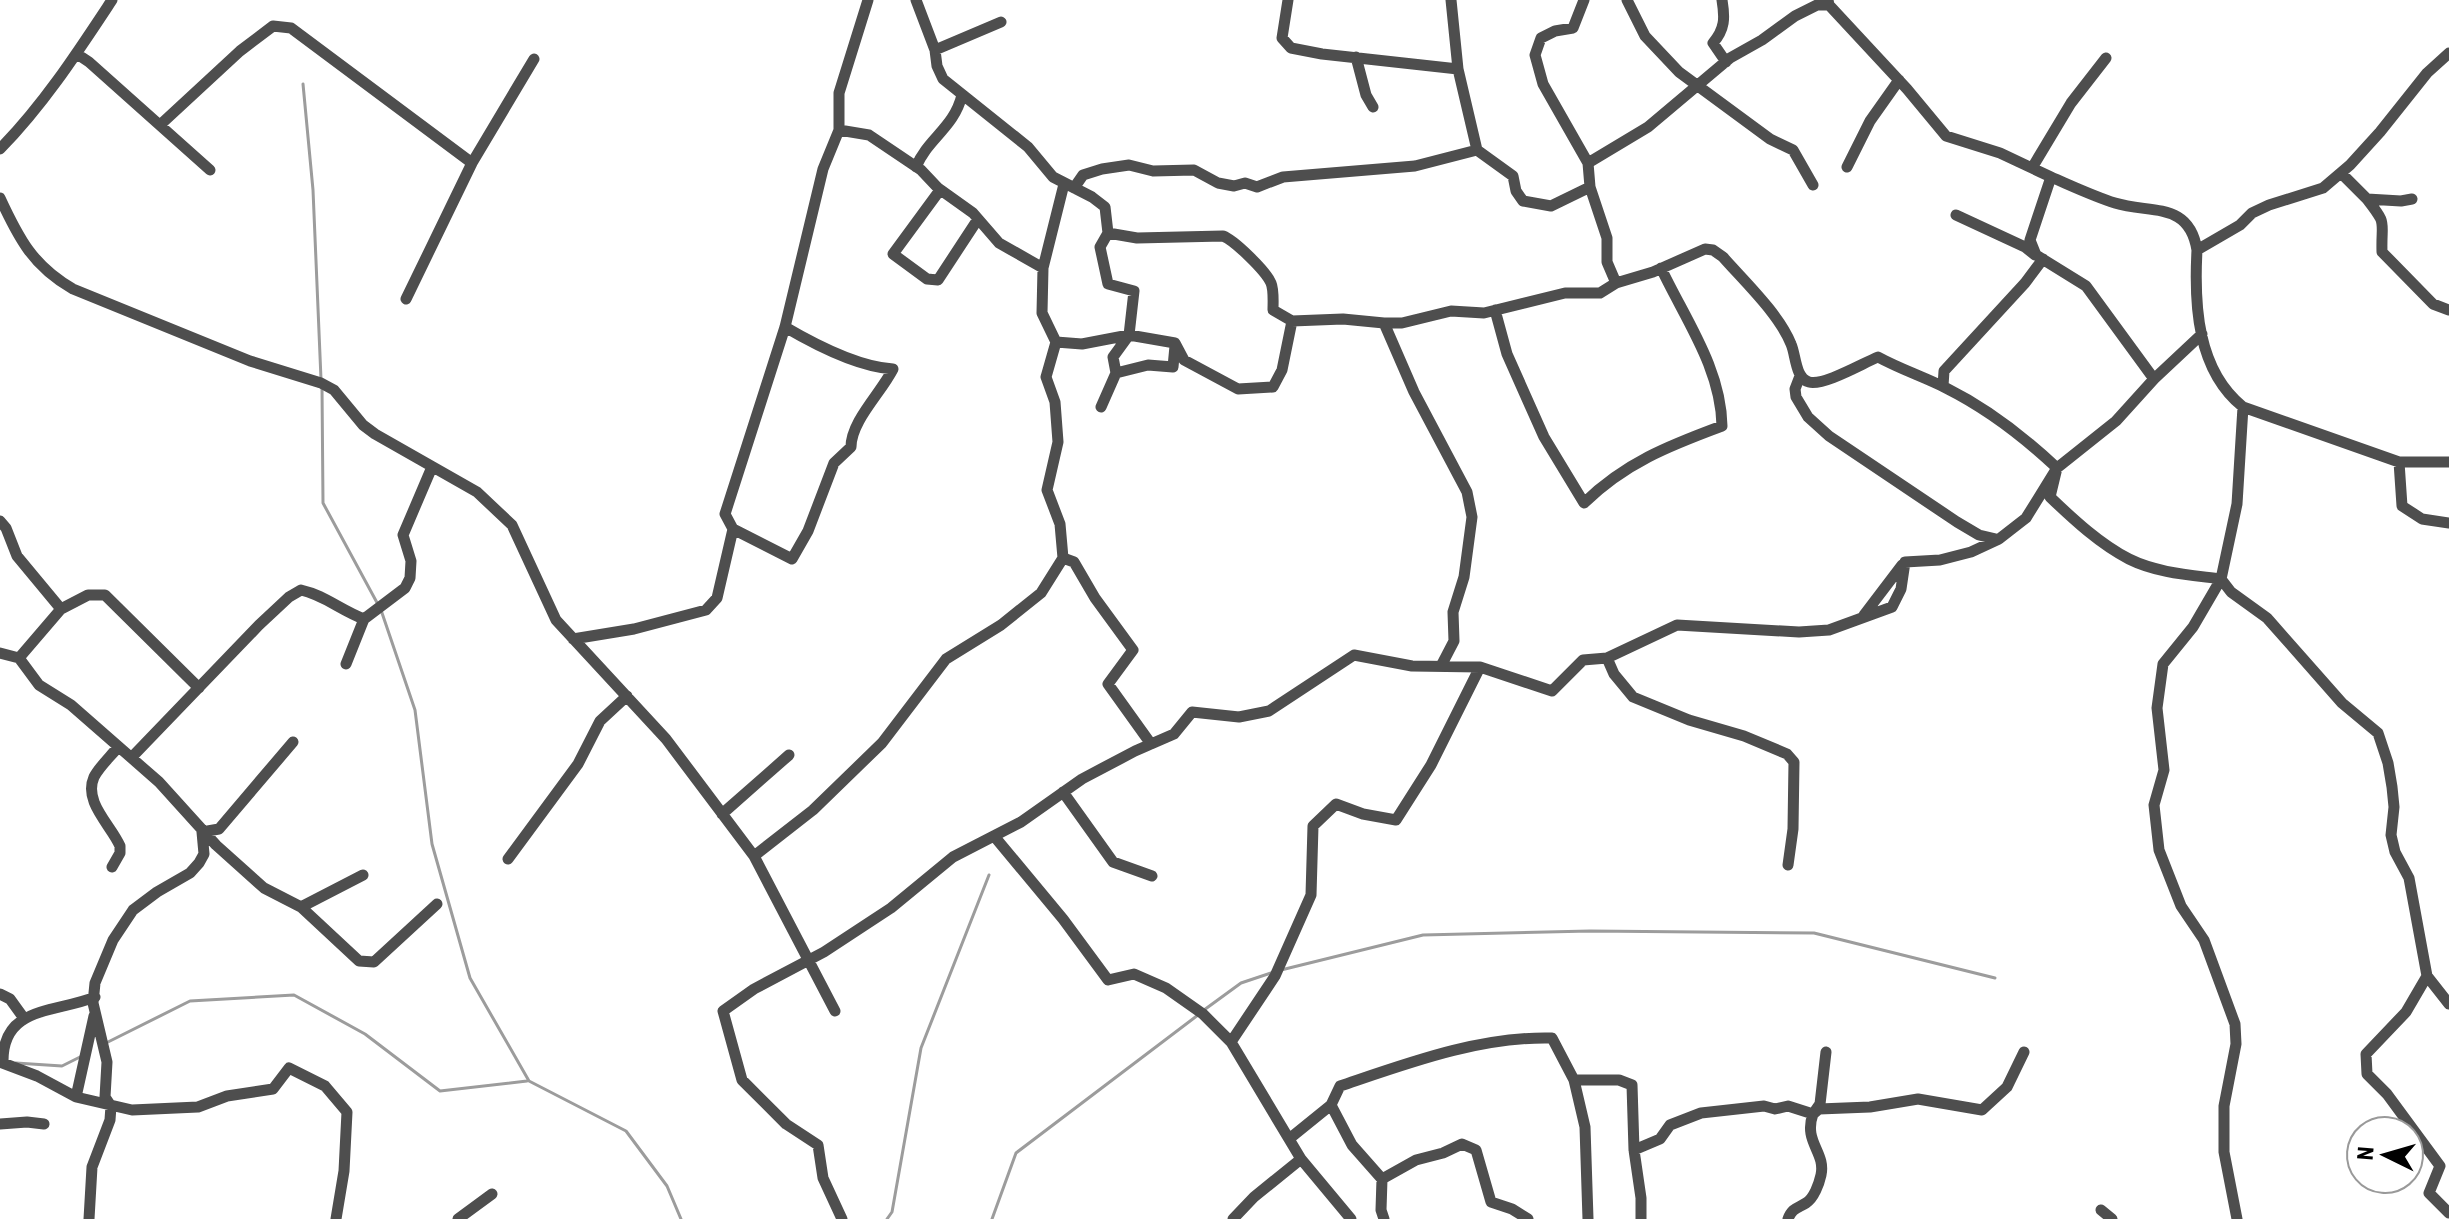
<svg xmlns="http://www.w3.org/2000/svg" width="2449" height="1219" font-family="'Roboto Condensed',sans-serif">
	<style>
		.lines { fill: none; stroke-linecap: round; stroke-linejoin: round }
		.stream { stroke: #9c9c9c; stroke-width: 3 }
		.minor { stroke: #4e4e4e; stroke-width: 11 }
	</style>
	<rect width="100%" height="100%" fill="#fff"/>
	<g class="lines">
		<path class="stream" d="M303 84 313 190 321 379
			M322 387 323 503 381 610 415 710 432 844 470 978 529 1081 626 1131 667 1186 681 1219
			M1281 970 1423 935 1590 931 1814 933 1995 978
			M1204 1010 1241 983 1274 972
			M106 1043 190 1001 294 995 365 1034 440 1091 527 1081
			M16 1063 62 1066 82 1056
			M887 1219 892 1212 921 1048 989 875
			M992 1219 1016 1153 1198 1015"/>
		<path class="minor" d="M916 0 935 50 937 66 943 79 1028 147 1053 177 1092 197 1105 207 1108 233 1100 247 1108 284 1134 291 1129 335 1113 357 1116 373 1101 407
			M1288 0 1282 38 1291 48 1322 54 1458 69
			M1451 0 1458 69 1477 150 1513 176 1516 191 1523 201 1551 206 1590 187
			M1584 0 1573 28 1555 31 1541 38 1535 55 1543 84 1588 163
			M1627 0 1645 36 1679 72 1770 139 1793 150 1813 185
			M1722 0C1725 18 1725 29 1713 43L1726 62
			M1828 0 1829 5 1907 89 1946 136 2000 153 2051 177 2030 240 2036 255 2086 286 2154 379
			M935 50 1001 22
			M2449 53 2427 73 2380 132 2350 165 2323 188 2269 205 2252 213 2240 225 2197 250C2194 305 2197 370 2243 407L2399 462H2449
			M77 54 89 62 210 170
			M1356 57 1366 95 1373 107
			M160 125 240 51 273 26 291 28 472 163
			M839 130 869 135 921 170 938 188 973 213 999 243 1043 268
			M0 149C44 104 77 53 112 0
			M916 167C928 138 954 128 962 95
			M1847 167 1870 121 1899 80
			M2032 168 2071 103 2106 58
			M2341 173 2367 199 2401 201 2412 199
			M2051 177C2072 186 2093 196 2115 203 2151 214 2189 201 2197 250
			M1074 188 1083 175 1102 169 1129 165 1153 171 1194 170 1218 183 1234 186 1245 183 1257 187 1283 177 1415 166 1477 150
			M940 190 893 254 927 279 938 280 978 219
			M0 198C19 239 33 266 73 289L250 361 321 383 334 390 363 425 375 434 477 492 512 525 556 620 666 739 754 856 835 1011
			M2367 199C2388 226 2381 219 2382 252L2433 304 2449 310
			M1956 215 2025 247 2035 255
			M1108 233 1137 238 1223 236C1234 240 1266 271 1271 283 1274 290 1273 302 1273 310L1292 321 1343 319 1384 323H1402L1451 311 1484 313 1565 293H1600L1616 283 1653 272 1705 249 1713 250 1723 257C1745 282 1779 314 1791 344 1796 355 1795 378 1809 382 1824 386 1863 363 1878 357 1900 369 1924 377 1946 388 1988 409 2023 436 2057 468L2050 497C2074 520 2100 544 2129 559 2157 573 2191 575 2221 579L2231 592 2267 618 2342 703 2378 733 2388 763 2392 787 2394 807 2391 835 2395 852 2409 878 2427 976 2406 1012 2366 1054 2367 1074 2387 1094 2440 1166 2429 1193 2449 1213
			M1616 283 1607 262V238L1590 187 1588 163 1648 127 1730 58 1762 40 1795 16 1817 5H1829
			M406 299 472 163 534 59
			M1495 310 1507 354 1544 437 1584 503C1625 463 1668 446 1722 426 1721 368 1685 319 1661 268
			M1384 323 1414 392 1467 492 1472 517 1464 577 1453 612 1454 641 1441 666
			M785 327C814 344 859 367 893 369 881 393 851 421 851 447L834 463 808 531 792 559 733 529 725 514 785 327 823 169 839 130V93L868 0
			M1056 342 1082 344 1129 335 1175 343 1184 360 1238 389 1273 387 1282 370 1292 321
			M1116 373 1148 365 1173 367 1175 346
			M1800 376 1795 389 1796 397 1808 417 1829 436 1957 522 1979 535 1996 539
			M1943 386 1944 371 2025 283 2043 259
			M2399 462 2402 506 2422 519 2449 523
			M0 521 6 528 17 556 61 609 19 658
			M1063 558 1074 562 1095 598 1133 650 1108 684 1151 744
			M61 609 88 595H105L199 688
			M1864 615 1902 565
			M573 639 634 629 706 610 717 598 733 529
			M0 653 19 658 39 685 71 705 159 782 216 845 264 888 301 907 359 961 374 962 437 904
			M1607 658 1614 674 1633 697 1689 720 1744 736 1787 754 1794 762 1793 829 1788 865
			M346 664 364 619 405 588 410 578 411 561 403 535 432 467
			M132 757 259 625 289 597 301 590C324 595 342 611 364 619
			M1063 792 1113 862 1152 876
			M722 814 789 755
			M202 832 219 829 293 742
			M994 836 1063 919 1108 980 1134 974 1166 988 1203 1014 1231 1042 1289 1139
			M754 856 813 810 882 743 946 659 1001 625 1041 593 1063 558 1060 524 1047 490 1058 442 1055 402 1046 377 1056 342 1042 313 1043 268 1064 184
			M508 859 578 764 600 721 627 696
			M112 867 120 853V846C111 825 83 802 94 777 99 767 111 756 118 747
			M301 907 363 875
			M2427 976 2449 1004
			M0 994 10 999 23 1017
			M1231 1042 1275 976 1311 895 1313 826 1336 804 1363 814 1396 820 1431 765 1480 667
			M3 1061C3 1006 55 1013 95 997
			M0 1062 37 1076 76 1097 132 1110 198 1107 227 1096 273 1089 289 1068 325 1086 347 1112 344 1171 336 1219
			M1574 1080 1585 1127 1588 1219
			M76 1097 94 1016
			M1331 1105 1352 1145 1382 1179
			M0 1124 27 1122 44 1124
			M1634 1150 1660 1139 1670 1125 1701 1113 1764 1106 1775 1109 1788 1106 1813 1114 1820 1104 1826 1052
			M1301 1159 1351 1219
			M2101 1210 2112 1219
			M89 1219 92 1167 110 1120 111 1106 105 1097 107 1062 93 1003 95 983 113 940 133 910 157 892 190 873 199 863 204 854 202 832
			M458 1219 492 1194
			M842 1219 823 1178 818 1145 786 1124 742 1080 723 1011 754 989 824 952 891 908 953 857 1021 822 1082 779 1135 751 1174 734 1192 712 1239 717 1269 711 1354 655 1412 666 1480 667 1552 691 1583 660 1607 658 1677 625 1799 632 1829 630 1892 607 1901 589 1905 562 1940 560 1971 552 1999 539 2026 518 2057 468 2116 421 2154 379 2202 334
			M1233 1219 1254 1197 1301 1159 1289 1139 1331 1105 1340 1086C1408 1063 1480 1036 1552 1038L1574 1080H1619L1632 1085 1634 1150 1641 1198V1219
			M1384 1219 1381 1210 1382 1179 1416 1160 1443 1153 1462 1144 1476 1150 1491 1202 1512 1209 1528 1219
			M1788 1219C1792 1208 1798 1208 1806 1203 1814 1198 1819 1184 1821 1175 1826 1152 1803 1142 1813 1114L1819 1109 1870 1107 1918 1099 1982 1110 2007 1087 2024 1052
			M2237 1219 2224 1152V1106L2236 1044 2235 1024 2204 940 2181 906 2159 850 2154 805 2164 770 2157 708 2163 664 2193 627 2221 579 2237 504 2243 407"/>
	</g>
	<g transform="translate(2385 1155) rotate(275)"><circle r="38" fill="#ffffff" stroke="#999999" stroke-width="2"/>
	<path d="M0-6L14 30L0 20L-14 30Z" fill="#000000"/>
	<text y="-12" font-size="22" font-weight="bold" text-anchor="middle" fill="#000000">N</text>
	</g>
</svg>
